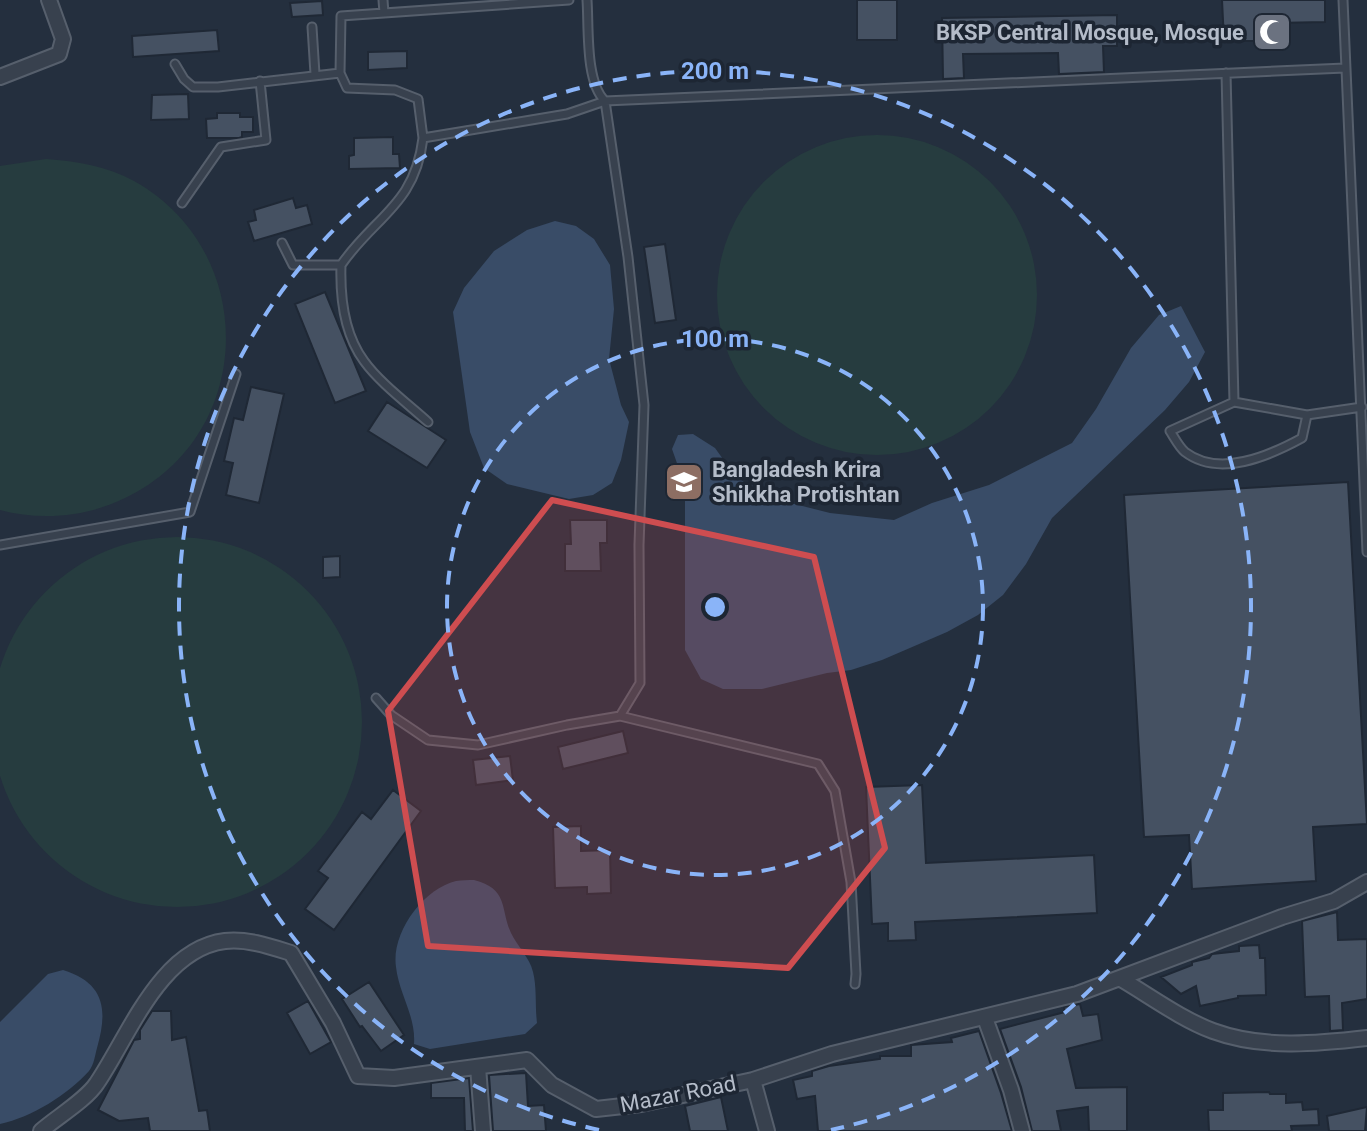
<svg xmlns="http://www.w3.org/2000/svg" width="1367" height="1131" font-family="Roboto,sans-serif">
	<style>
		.green { fill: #263c3f }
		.water { fill: #394c67 }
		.building { fill: #455162; stroke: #1f2835; stroke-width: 2 }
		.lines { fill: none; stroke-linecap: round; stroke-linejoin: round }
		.lane-casing { stroke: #565f6c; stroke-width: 11 }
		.street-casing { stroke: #565f6c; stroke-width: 18 }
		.lane { stroke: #38414e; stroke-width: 7 }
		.street { stroke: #38414e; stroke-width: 14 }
		.marked { fill: #ce4d50; fill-opacity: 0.2; stroke: #ce4d50; stroke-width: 6; stroke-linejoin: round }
		.ring { fill: none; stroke: #8ab4f8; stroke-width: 4; stroke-dasharray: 14 10 }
		.labels { text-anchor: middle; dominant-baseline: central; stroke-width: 7; stroke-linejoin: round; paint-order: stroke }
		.poi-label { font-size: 22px; font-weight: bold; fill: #b4bcc9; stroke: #1d2633; text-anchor: end }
		.street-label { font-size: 22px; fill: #b4bcc9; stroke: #1d2633 }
		.centre { fill: #8ab4f8; stroke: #1d2633; stroke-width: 4 }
		.ring-label { font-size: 24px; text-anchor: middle; font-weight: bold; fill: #8ab4f8; stroke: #1d2633; stroke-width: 7; stroke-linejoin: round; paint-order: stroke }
	</style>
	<rect width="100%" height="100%" fill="#242f3e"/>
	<path class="green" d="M717 295a160 160 0 1 1 320 0a160 160 0 1 1-320 0Z
		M46 159C77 161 106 166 134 181 260 251 256 436 125 498 87 517 41 521 0 510V166Z
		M-8 722a185 185 0 1 1 370 0a185 185 0 1 1-370 0Z"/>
	<path class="water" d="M555 221 576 226 594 239 610 265 614 309 609 359 621 405 629 422 621 460 612 483 593 495 569 499 507 484 484 468 470 432 453 312 464 288 494 251 527 230Z
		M1181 306 1205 352 1189 382 1165 410 1052 518 1026 564 1003 595 978 615 947 632 882 660 851 670 827 673 762 689H723L701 679 685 650V486L672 449 678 435 693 434 715 448 733 473 759 495 830 513 894 520 932 503 989 485 1072 443 1096 409 1131 348 1159 315Z
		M474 880C509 889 500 909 511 933 517 946 530 958 533 972 537 987 535 1007 537 1023L525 1034 430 1049 414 1044C416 1016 399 994 396 967 391 933 423 889 456 881 462 880 469 880 474 880Z
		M63 970C105 983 108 1010 97 1048 95 1055 94 1065 89 1071 67 1095 32 1117 0 1124V1022L48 974Z"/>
	<path class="building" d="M857 0H897V40H857Z
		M1222 0H1325V22L1276 23V41H1224Z
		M322 1 323 15 292 17 290 3Z
		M1117 15V46H1103L1104 72 1059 74 1058 53 963 54 964 78 943 79 942 18Z
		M217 30 219 51 133 57 132 36Z
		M407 51V68L368 70V52Z
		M188 94 189 119 151 120 152 95Z
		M217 113H240V117H253V132H242V137L239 138H207L206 119 217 118Z
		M393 137V154H399L400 168 349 169V156L354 155V138Z
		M293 198 296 208 307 205 312 224 254 241 248 222 256 220 254 210Z
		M665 244 676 320 655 323 644 247Z
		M325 292 366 391 335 403 295 304Z
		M251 387 284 394 259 503 226 495 233 463 224 461 234 418 243 420Z
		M387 402 446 440 427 468 368 431Z
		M1348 482 1367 824 1313 827 1316 881 1192 889 1189 835 1144 837 1124 495Z
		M570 520H607V543H600L601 571H565V544H571Z
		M340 556V577L323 578V557Z
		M623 731 628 753 563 769 558 747Z
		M510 756 513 780 476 785 473 760Z
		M922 785 926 863 1094 855 1097 913 915 922 916 940 888 941V923L872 924 866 787Z
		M393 790 421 811 334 930 305 909 328 878 318 871 362 812 371 819Z
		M581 826V851L610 850 611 893 587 894V887L555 888 553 827Z
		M1337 912 1338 940 1367 939V999L1342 1003 1343 1030 1330 1031 1329 996 1305 997 1302 921Z
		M1259 945 1260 958H1265L1266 995 1238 996V998L1200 1006 1196 986 1181 994 1161 977 1192 965V962L1209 958 1212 954 1239 951V946Z
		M369 982 404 1035 381 1051 362 1026 360 1027 342 999Z
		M308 1001 331 1042 310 1054 287 1013Z
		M1080 1004 1083 1016 1098 1014 1102 1040 1067 1049 1076 1088 1127 1087V1131H1089L1088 1107 1057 1111 1061 1131H1032L1021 1087 1000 1029 1065 1012 1064 1007Z
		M152 1011H171L172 1040 186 1037 199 1111 207 1110 210 1131H150L148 1118 119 1121 98 1110 134 1040 140 1039V1030Z
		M979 1031 1001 1093 1012 1131H818L815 1096 797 1099 793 1080 812 1076V1071L829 1066 880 1059V1056H911V1045L952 1042 951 1038Z
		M526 1073 528 1106 544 1105 546 1131H493L489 1075Z
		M469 1078 473 1131H465L464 1098H431V1083Z
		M1269 1092 1270 1094H1286V1103L1302 1102 1303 1110 1318 1109 1319 1125 1291 1126 1292 1131H1209L1208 1110H1223V1093Z
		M721 1097 728 1131H690L685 1106Z
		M1367 1107 1365 1131H1329L1327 1116Z"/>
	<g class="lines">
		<defs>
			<path id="lane" d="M383 0 384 13
				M587 0C589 27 585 82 605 101L1345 68
				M1343 0 1367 552
				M312 27 315 74
				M175 64 184 79 193 87H218L340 73 347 88 395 90 418 99 423 138
				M340 73 341 16 569 0
				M1226 73 1234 402 1307 415 1362 407
				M182 203 221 147 266 140 260 81
				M282 243 293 265H341C375 216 415 205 423 138L567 114 605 101 628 257 644 405 639 545 640 683 620 716 567 725 478 745 428 740 391 715 376 698
				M341 265C340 297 344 334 364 361 379 382 408 404 428 422
				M1234 402 1170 431C1174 437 1179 447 1185 452 1219 478 1269 456 1302 438L1307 415
				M0 545 190 512 236 374
				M620 716 818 764 835 791 851 882 856 974 855 984"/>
			<path id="street" d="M0 77 59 54 63 39 49 0
				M1121 979C1150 996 1181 1019 1213 1031 1262 1049 1316 1044 1367 1038
				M985 1018 1011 1090 1022 1131
				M478 1067 483 1131
				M753 1080 767 1131
				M41 1131C57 1117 86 1100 97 1083 129 1036 160 949 225 941 246 938 272 947 291 953L333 1023 358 1076 394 1078 527 1060 552 1085 596 1109 641 1104 753 1080 832 1054 1077 994 1282 917 1334 901 1367 882"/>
		</defs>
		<use href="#lane" class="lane-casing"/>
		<use href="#street" class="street-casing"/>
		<use href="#lane" class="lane"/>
		<use href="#street" class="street"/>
	</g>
	<path class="marked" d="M552 500 814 557 885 848 788 968 428 946 388 711Z"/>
	<g class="ring">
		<circle cx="715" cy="607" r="268"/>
		<path d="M599 1130A536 536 0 1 1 831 1130"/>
	</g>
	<defs>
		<symbol id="mosque-square" viewBox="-11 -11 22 22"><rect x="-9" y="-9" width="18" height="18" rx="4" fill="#6b7280" stroke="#1d2633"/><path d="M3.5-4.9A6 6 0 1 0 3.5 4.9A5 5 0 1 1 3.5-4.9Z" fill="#fff"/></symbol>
		<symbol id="university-square" viewBox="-11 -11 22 22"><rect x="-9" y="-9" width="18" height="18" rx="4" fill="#8d6e63" stroke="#1d2633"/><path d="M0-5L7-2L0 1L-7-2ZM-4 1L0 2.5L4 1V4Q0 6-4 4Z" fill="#fff"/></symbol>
	</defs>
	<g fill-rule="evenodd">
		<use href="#mosque-square" x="1250" y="10" width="44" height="44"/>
		<use href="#university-square" x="662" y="460" width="44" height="44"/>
	</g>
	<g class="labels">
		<g class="poi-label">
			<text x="1244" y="32">BKSP Central Mosque, Mosque</text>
			<text x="712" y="469" text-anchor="start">Bangladesh Krira<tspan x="712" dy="25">Shikkha Protishtan</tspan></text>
		</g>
		<g class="street-label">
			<text transform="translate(678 1094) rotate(-11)">Mazar Road</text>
		</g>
	</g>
	<circle cx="715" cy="607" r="12" class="centre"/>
	<g class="ring-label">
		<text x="715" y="79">200 m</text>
		<text x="715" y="347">100 m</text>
	</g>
</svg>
